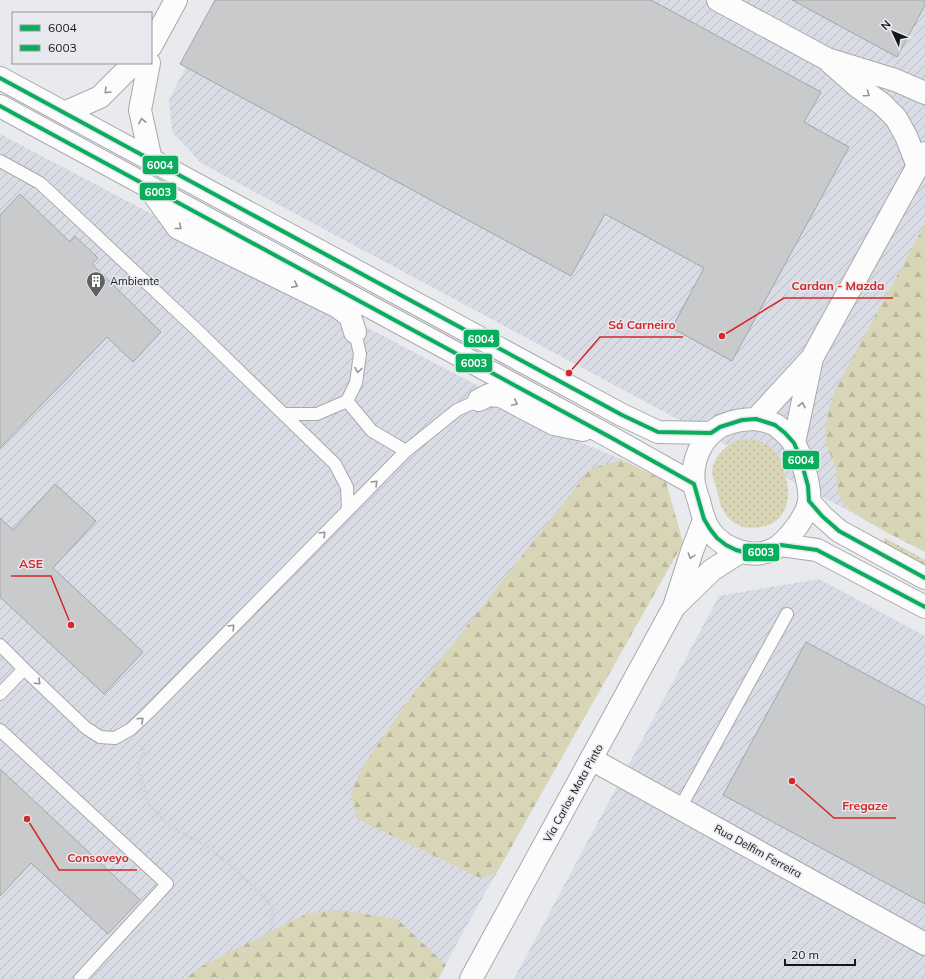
<svg xmlns="http://www.w3.org/2000/svg" width="925" height="979" font-family="Mulish,sans-serif">
	<style>
		.industrial { fill: url(#industrial-furrows) }
		.grass { fill: url(#grass-dots) }
		.forest { fill: url(#forest-firs) }
		.building { fill: #c9cacc; stroke: #a4a5a8 }
		.lines { fill: none; stroke-linecap: round; stroke-linejoin: round }
		.service-casing { stroke: #a8a9ac; stroke-width: 14 }
		.minor-casing { stroke: #a8a9ac; stroke-width: 24 }
		.secondary-casing { stroke: #a8a9ac; stroke-width: 24 }
		.path { stroke: #cfd0d0; stroke-width: 2.5; stroke-dasharray: 2 2; stroke-linecap: butt }
		.service { stroke: #fcfcfc; stroke-width: 12 }
		.minor { stroke: #fcfcfc; stroke-width: 22 }
		.secondary { stroke: #fcfcfc; stroke-width: 22 }
		.bus-1-casing { stroke: #e7e9ee; stroke-width: 7 }
		.bus-2-casing { stroke: #e7e9ee; stroke-width: 7 }
		.bus-1 { stroke: #08ae5c; stroke-width: 4 }
		.bus-2 { stroke: #08ae5c; stroke-width: 4 }
		.oneway { stroke: #949596 }
		.labels { text-anchor: middle; dominant-baseline: central; stroke-width: 3; stroke-linejoin: round; paint-order: stroke }
		.poi-label { font-size: 11px; fill: #161719; stroke: #e7e9ee; text-anchor: start }
		.street-label { font-size: 11px; fill: #161719; stroke: #e7e9ee }
		.leader { fill: none; stroke: #d62828; stroke-width: 1.5 }
		.callout-dot { fill: #d62828; stroke: #e7e9ee; stroke-width: 1.5 }
		.callout-label { font-size: 12px; text-anchor: middle; font-weight: bold; fill: #d62828; stroke: #e7e9ee; stroke-width: 3; stroke-linejoin: round; paint-order: stroke }
		.line-badge { stroke: #e7e9ee; stroke-width: 1.5 }
		.badge-label { font-size: 11px; text-anchor: middle; font-weight: bold; fill: #fff }
	</style>
	<defs>
		<pattern id="industrial-furrows" width="10" height="10" patternUnits="userSpaceOnUse"><rect width="10" height="10" fill="#d9dce4"/><path d="M-1 1l2-2M0 10L10 0M9 11l2-2" fill="none" stroke="#babcc3"/></pattern>
		<pattern id="grass-dots" width="8" height="8" patternUnits="userSpaceOnUse"><rect width="8" height="8" fill="#d9d6b7"/><path d="M2 2h.1M6 6h.1" fill="none" stroke="#bab79d" stroke-width="1.8" stroke-linecap="round"/></pattern>
		<pattern id="forest-firs" width="22" height="20" patternUnits="userSpaceOnUse"><rect width="22" height="20" fill="#d9d6b7"/><path d="M5 1l3.5 6h-7zM16 11l3.5 6h-7z" fill="#bab79d"/></pattern>
	</defs>
	<rect width="100%" height="100%" fill="#e8eaed"/>
	<path class="industrial" d="M222 0H925V552L201 163 172 132 169 99Z
		M0 134 516 406 544 427 623 460 666 482 683 543 467 925 438 979H0Z
		M819 579 925 636V979H514L719 596Z"/>
	<path class="grass" d="M746 439C771 441 778 451 785 474 788 486 790 494 786 506 783 516 775 524 765 526 747 531 730 526 722 508 719 503 719 496 717 491 716 485 713 478 712 473 712 460 723 447 734 442 738 440 742 440 746 439Z
		M885 538 925 560V566L882 543Z"/>
	<path class="forest" d="M925 224V552C907 542 850 516 842 501 835 490 838 478 835 466 833 460 830 454 828 449 822 430 829 410 834 392Z
		M623 460 666 482 683 543 496 874 480 878 357 819 351 793 363 766 411 697 591 468Z
		M337 910 397 919 446 965 438 979H186L198 968 306 914Z"/>
	<path class="building" d="M215 0H651L821 92 804 122 849 147 732 361 672 328 704 268 605 214 571 276 180 64Z
		M792 0H925V5L897 57Z
		M20 194 70 242 75 236 98 258 92 264 161 332 133 362 107 337 0 448V215Z
		M55 484 96 521 53 568 143 652 104 694 0 597V518L13 530Z
		M806 642 925 706V904L723 795Z
		M0 769 140 900 108 934 31 863 0 896Z"/>
	<g class="lines">
		<defs>
			<path id="service" d="M0 161 40 183 197 330 335 464 347 487 348 510 150 711 131 729 115 738 100 737 86 728 24 669 0 694
				M347 401 372 431 406 451
				M284 414H317L347 401 356 383 360 354 355 332
				M348 510 406 451 457 410 479 400
				M0 645 24 669
				M0 730 167 884 80 979
				M680 808 787 614"/>
			<path id="minor" d="M718 0 827 59 895 80 925 93
				M151 46 176 0
				M149 63 140 110 151 160
				M831 63 857 86 882 104 896 118 906 136 918 166
				M64 113 100 97 134 63
				M591 759 925 944"/>
			<path id="secondary" d="M0 78 622 415 658 432 711 433
				M0 106 610 437 694 484
				M150 189 178 228 338 307 350 316 355 332
				M479 400 489 395 501 396 554 424 583 430
				M756 419C763 420 770 422 776 425 782 430 789 436 793 442 801 453 811 487 809 501 808 509 802 519 798 525 791 534 784 544 774 549 753 560 725 550 711 532 704 523 702 512 699 501 697 495 695 489 694 484 691 462 701 437 721 426 732 421 744 419 756 419Z
				M756 419 812 358 925 153
				M794 443 812 358
				M809 501 822 516 839 531 925 578
				M781 545 817 550 925 607
				M676 605 712 570 740 552
				M471 979 674 607 692 551 704 520"/>
		</defs>
		<use href="#service" class="service-casing"/>
		<use href="#minor" class="minor-casing"/>
		<use href="#secondary" class="secondary-casing"/>
		<path class="path" d="M140 745 144 752 138 766 148 804 170 826 208 847 237 871 273 907 272 928 222 979"/>
		<use href="#service" class="service"/>
		<use href="#minor" class="minor"/>
		<use href="#secondary" class="secondary"/>
		<defs>
			<path id="bus-1" d="M0 78 622 415 658 432 711 433 720 427 742 420 756 419 775 425 785 433 794 443 800 457 808 486 809 501 822 516 839 531 925 578"/>
			<path id="bus-2" d="M0 106 610 437 694 484 704 519 710 529 717 538 726 545 736 550 747 553H759L770 550 781 545 817 550 925 607"/>
		</defs>
		<use href="#bus-1" class="bus-1-casing"/>
		<use href="#bus-2" class="bus-2-casing"/>
		<use href="#bus-1" class="bus-1"/>
		<use href="#bus-2" class="bus-2"/>
	</g>
	<defs><path id="oneway-chevron" d="M-2-3.5L2.5 0L-2 3.5" fill="none" stroke-width="1.6" stroke-linecap="round" stroke-linejoin="round"/></defs>
	<g class="oneway">
		<use href="#oneway-chevron" transform="translate(107 91) rotate(134)"/>
		<use href="#oneway-chevron" transform="translate(867 94) rotate(35)"/>
		<use href="#oneway-chevron" transform="translate(142 121) rotate(-102)"/>
		<use href="#oneway-chevron" transform="translate(179 227) rotate(39)"/>
		<use href="#oneway-chevron" transform="translate(295 285) rotate(26)"/>
		<use href="#oneway-chevron" transform="translate(358 370) rotate(99)"/>
		<use href="#oneway-chevron" transform="translate(515 403) rotate(25)"/>
		<use href="#oneway-chevron" transform="translate(802 405) rotate(-78)"/>
		<use href="#oneway-chevron" transform="translate(375 483) rotate(-45)"/>
		<use href="#oneway-chevron" transform="translate(323 534) rotate(-45)"/>
		<use href="#oneway-chevron" transform="translate(691 556) rotate(108)"/>
		<use href="#oneway-chevron" transform="translate(232 627) rotate(-46)"/>
		<use href="#oneway-chevron" transform="translate(38 682) rotate(43)"/>
		<use href="#oneway-chevron" transform="translate(141 720) rotate(-43)"/>
	</g>
	<defs>
		<symbol id="building-pin" viewBox="-11 -11 22 30"><path d="M0 17L-7.5 6A9.5 9.5 0 1 1 7.5 6Z" fill="#606163" stroke="#e7e9ee"/><path d="M-4-6H4V6H1V3H-1V6H-4ZM-2.5-4.3h1.7v1.8h-1.7ZM.8-4.3h1.7v1.8H.8ZM-2.5-1h1.7V.8h-1.7ZM.8-1h1.7V.8H.8Z" fill="#fff"/></symbol>
	</defs>
	<g fill-rule="evenodd">
		<use href="#building-pin" x="85" y="270" width="22" height="30"/>
	</g>
	<g class="labels">
		<g class="poi-label">
			<text x="110" y="281">Ambiente</text>
		</g>
		<g class="street-label">
			<text transform="translate(573 793) rotate(-61)">Via Carlos Mota Pinto</text>
			<text transform="translate(758 851) rotate(29)">Rua Delfim Ferreira</text>
		</g>
	</g>
	<path class="leader" d="M722 336L784 298H893M569 373L600 337H683M71 625L51 576H11M792 781L834 818H896M27 819L59 870H137"/>
	<g class="callout-dot">
		<circle cx="722" cy="336" r="4"/>
		<circle cx="569" cy="373" r="4"/>
		<circle cx="71" cy="625" r="4"/>
		<circle cx="792" cy="781" r="4"/>
		<circle cx="27" cy="819" r="4"/>
	</g>
	<g class="callout-label">
		<text x="838" y="290">Cardan - Mazda</text>
		<text x="642" y="329">Sá Carneiro</text>
		<text x="31" y="568">ASE</text>
		<text x="865" y="810">Fregaze</text>
		<text x="98" y="862">Consoveyo</text>
	</g>
	<g class="line-badge">
		<rect x="142" y="155" width="37" height="20" rx="4" fill="#08ae5c"/>
		<rect x="139" y="182" width="38" height="19" rx="4" fill="#08ae5c"/>
		<rect x="463" y="329" width="37" height="19" rx="4" fill="#08ae5c"/>
		<rect x="455" y="353" width="38" height="20" rx="4" fill="#08ae5c"/>
		<rect x="782" y="450" width="38" height="20" rx="4" fill="#08ae5c"/>
		<rect x="742" y="543" width="38" height="19" rx="4" fill="#08ae5c"/>
	</g>
	<g class="badge-label">
		<text x="160" y="169">6004</text>
		<text x="158" y="196">6003</text>
		<text x="481" y="343">6004</text>
		<text x="474" y="367">6003</text>
		<text x="801" y="464">6004</text>
		<text x="761" y="556">6003</text>
	</g>
	<rect x="12" y="12" width="140" height="52" fill="#e7e9ee" stroke="#939599"/>
	<rect x="20" y="25" width="20" height="6" fill="#08ae5c" stroke="#939599"/>
	<text x="48" y="32" font-size="12" fill="#161719">6004</text>
	<rect x="20" y="45" width="20" height="6" fill="#08ae5c" stroke="#939599"/>
	<text x="48" y="52" font-size="12" fill="#161719">6003</text>
	<g transform="translate(893 32) rotate(314)" stroke="#e7e9ee" stroke-width="3" paint-order="stroke">
	<path d="M0-3L7 15L0 10L-7 15Z" fill="#161719"/>
	<text y="-6" font-size="11" font-weight="bold" text-anchor="middle" fill="#161719">N</text>
	</g>
	<path d="M785 959v6h70v-6" fill="none" stroke="#161719" stroke-width="2"/>
	<text x="791" y="959" font-size="12" fill="#161719" stroke="#e7e9ee" stroke-width="3" paint-order="stroke">20 m</text>
</svg>
